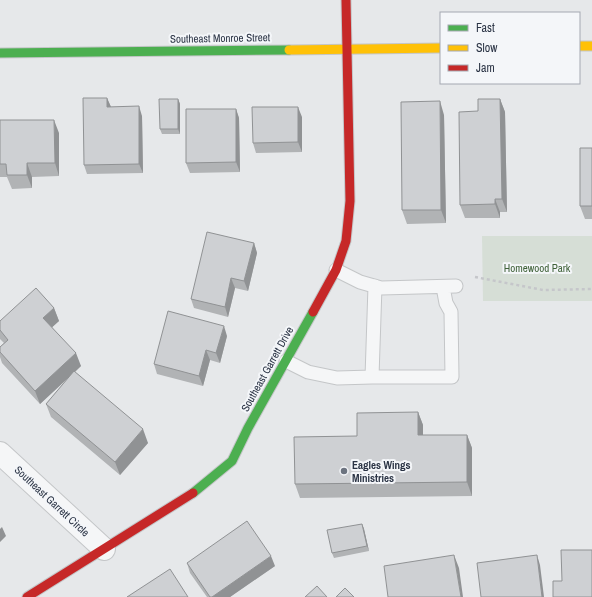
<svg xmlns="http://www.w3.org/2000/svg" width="592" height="597" font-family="'Archivo Narrow',sans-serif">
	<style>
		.green { fill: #d6ded6 }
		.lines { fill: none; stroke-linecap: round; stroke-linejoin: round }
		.lane-casing { stroke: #c4c6c8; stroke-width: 15 }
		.street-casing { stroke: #c4c6c8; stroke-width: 24 }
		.fast-casing { stroke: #c4c6c8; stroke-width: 11 }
		.slow-casing { stroke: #c4c6c8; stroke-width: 11 }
		.jam-casing { stroke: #c4c6c8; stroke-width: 11 }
		.path { stroke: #c5c6ca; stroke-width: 2.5; stroke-dasharray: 3 3; stroke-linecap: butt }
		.lane { stroke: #f5f6f7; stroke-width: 13 }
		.street { stroke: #f5f6f7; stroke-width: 22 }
		.fast { stroke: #4caf50; stroke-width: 9 }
		.slow { stroke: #ffc107; stroke-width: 9 }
		.jam { stroke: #c62828; stroke-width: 9 }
		.wall { fill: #b1b3b5 }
		.shaded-wall { fill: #909294 }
		.building { fill: #ced0d3; stroke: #909294 }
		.poi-dot { fill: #6c737f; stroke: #f4f6f9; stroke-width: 1.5 }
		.labels { text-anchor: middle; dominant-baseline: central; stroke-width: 4; stroke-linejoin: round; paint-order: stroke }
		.street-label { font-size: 11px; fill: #2b3445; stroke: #f4f6f9 }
		.park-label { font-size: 11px; fill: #3f6138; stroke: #f4f6f9 }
		.poi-label { font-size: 11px; font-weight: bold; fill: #2b3445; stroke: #f4f6f9; text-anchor: start }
	</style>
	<rect width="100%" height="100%" fill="#e6e8ea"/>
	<path class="green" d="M482 236H592V301H483Z"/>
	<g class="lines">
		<defs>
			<path id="lane" d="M336 270 360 282 381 288 456 286
				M286 361 308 372 337 378 372 377 375 286
				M372 377H452L451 312 446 303 443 287"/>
			<path id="street" d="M0 453 104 549"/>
			<path id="fast" d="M0 53 289 50
				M193 493 232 461 248 428 313 312"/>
			<path id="slow" d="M579 46H592
				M289 50 441 48"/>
			<path id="jam" d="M313 312 336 270 346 241 350 201 346 0
				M27 597 193 493"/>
		</defs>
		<use href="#lane" class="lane-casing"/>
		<use href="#street" class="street-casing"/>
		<use href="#fast" class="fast-casing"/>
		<use href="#slow" class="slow-casing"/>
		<use href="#jam" class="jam-casing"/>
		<path class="path" d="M475 277 543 290 592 289"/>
		<use href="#lane" class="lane"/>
		<use href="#street" class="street"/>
		<use href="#fast" class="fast"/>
		<use href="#slow" class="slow"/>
		<use href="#jam" class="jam"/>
	</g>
	<path class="wall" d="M107 98 111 107 142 116 143 173 87 174 84 165Z
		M178 99 180 104V134H162L160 129Z
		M500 99 505 112 507 212H500V218H465L460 205 478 111Z
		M236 109 239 118 240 172 190 173 186 163Z
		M444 115 446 223 407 224 402 210Z
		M302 117V152L256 153 253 143Z
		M0 120 59 133V176L32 177V188L12 189 7 177H0Z
		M592 148V219H585L580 206Z
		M254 243 257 253 248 291 235 288 228 317 194 308 191 299Z
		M54 308 59 321 52 327 81 366 75 372 148 443 120 475 51 417 46 404 68 378 40 404 2 363 0 357V347L4 343 0 339V321Z
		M227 336 220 363 210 360 203 386 157 374 154 364Z
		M418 412 423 425V435H467L472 448V496L300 498 295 484 357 436Z
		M362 524 364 529 369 551 334 558 332 553Z
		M187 563 275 566 230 597H207L190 573Z"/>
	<path class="shaded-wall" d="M107 98 111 107H107Z
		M178 99 180 104V134L178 129Z
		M500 99 505 112 507 212 502 199Z
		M440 101 444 115 446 223 441 210Z
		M139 106 142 116 143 173 139 164Z
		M298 107 302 117V152L298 142Z
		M236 109 239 118 240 172 236 162Z
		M54 120 59 133V176L55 163Z
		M27 163 32 177V188L27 175Z
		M495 199 500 212V218L495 204Z
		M254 243 257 253 248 291 244 281Z
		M231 278 235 288 228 317 225 307Z
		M54 308 59 321 48 331 43 318Z
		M224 326 227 336 220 363 216 353Z
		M206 350 210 360 203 386 199 376Z
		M76 353 81 366 40 404 35 391Z
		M418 412 423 425V449L418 435Z
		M143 429 148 443 120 475 115 462Z
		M467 435 472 448V496L467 482Z
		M362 524 364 529 369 551 367 546Z
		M2 527 6 536 0 542V529Z
		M454 555 459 568 463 597H461Z
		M537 555 540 565 544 597H542Z
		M271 556 275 566 230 597H212Z"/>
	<path class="building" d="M83 98H107V107L139 106V164L84 165Z
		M159 99H178V129H160Z
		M478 99H500L502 199H495V204L460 205 459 112 478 111Z
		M440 101 441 210H402L401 102Z
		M252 107H298V142L253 143Z
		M186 109H236V162L186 163Z
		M0 120H54L55 163H27V175H7L6 164H0Z
		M580 148H592V206H580Z
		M207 232 254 243 244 281 231 278 225 307 191 299Z
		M36 288 54 308 43 318 76 353 35 391 0 352V347L8 340 0 330V321Z
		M168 311 224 326 216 353 206 350 199 376 154 364Z
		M74 371 143 429 115 462 46 404Z
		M418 412V435H467V482L295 484 294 437 357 436V413Z
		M247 521 271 556 212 597H210L187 563Z
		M362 524 367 546 332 553 327 530Z
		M561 550H592V597H553V581H562Z
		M454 555 461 597H388L384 566Z
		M537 555 542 597H481L477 563Z
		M170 569 188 597H127Z
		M317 586 327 597H305Z
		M345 588 354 597H336Z"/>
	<circle class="poi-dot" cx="344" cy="471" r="4"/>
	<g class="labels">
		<g class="street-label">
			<text transform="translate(220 38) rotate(-1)">Southeast Monroe Street</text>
			<text transform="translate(267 369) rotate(-61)">Southeast Garrett Drive</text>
			<text transform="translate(52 501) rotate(43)">Southeast Garrett Circle</text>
		</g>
		<g class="park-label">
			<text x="537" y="268">Homewood Park</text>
		</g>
		<g class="poi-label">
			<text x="352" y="465">Eagles Wings<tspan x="352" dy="13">Ministries</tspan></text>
		</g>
	</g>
	<rect x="440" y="12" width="140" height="72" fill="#f4f6f9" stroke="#a4a8b1"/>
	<rect x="448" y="25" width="20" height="6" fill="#4caf50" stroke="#a4a8b1"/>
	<text x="476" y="32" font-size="12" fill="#2b3445">Fast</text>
	<rect x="448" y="45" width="20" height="6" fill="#ffc107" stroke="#a4a8b1"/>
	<text x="476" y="52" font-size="12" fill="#2b3445">Slow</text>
	<rect x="448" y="65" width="20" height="6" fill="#c62828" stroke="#a4a8b1"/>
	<text x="476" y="72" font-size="12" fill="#2b3445">Jam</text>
</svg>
